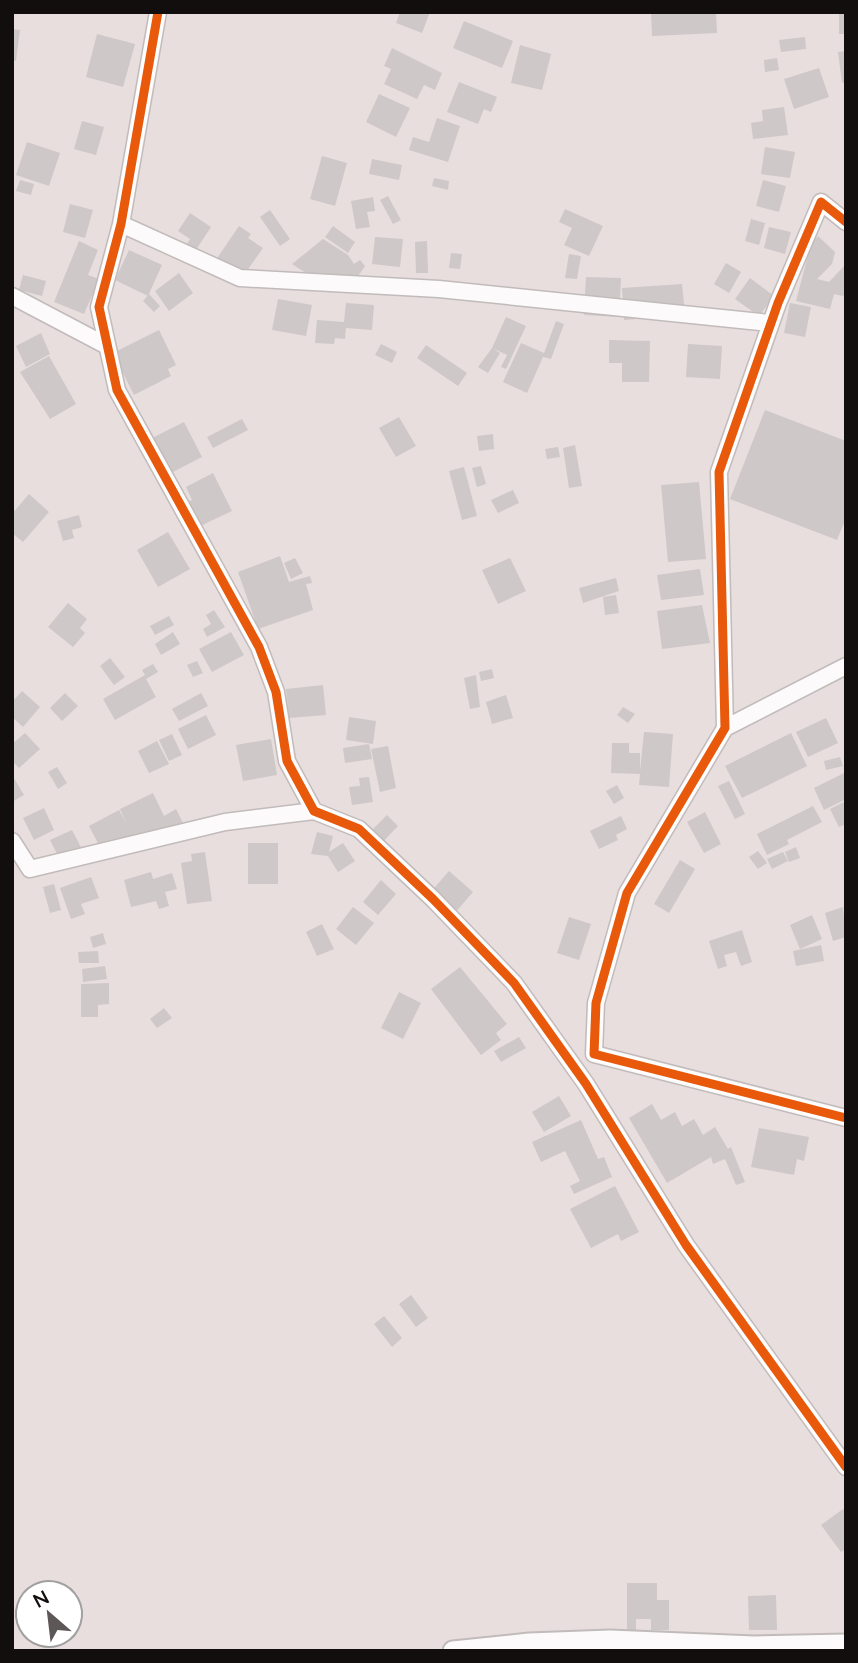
<svg xmlns="http://www.w3.org/2000/svg" width="858" height="1663" font-family="Lato,sans-serif">
	<style>
		.building { fill: #cfc8c8 }
		.lines { fill: none; stroke-linecap: round; stroke-linejoin: round }
		.minor-casing { stroke: #c2bbbb; stroke-width: 19 }
		.tertiary-casing { stroke: #c2bbbb; stroke-width: 23 }
		.minor { stroke: #fcfafa; stroke-width: 16 }
		.tertiary { stroke: #fcfafa; stroke-width: 19 }
		.cycleway-casing { stroke: #fff; stroke-width: 13 }
		.cycleway { stroke: #e8590c; stroke-width: 9 }
	</style>
	<rect width="100%" height="100%" fill="#e8dede"/>
	<path class="building" d="M400 12H430L422 33 396 23Z
		M651 12H716L717 33 652 36Z
		M839 12H846V34H839Z
		M464 21 513 41 502 68 453 48Z
		M12 29 20 30 16 61 12 60Z
		M97 34 135 44 123 87 86 77Z
		M805 37 806 49 781 52 779 40Z
		M520 45 551 54 542 90 511 83Z
		M392 48 442 73 435 90 424 85 417 99 384 84 391 69 384 66Z
		M846 51V82L842 83 838 52Z
		M777 58 779 70 765 72 764 60Z
		M819 68 829 97 794 109 784 79Z
		M459 82 497 97 491 112 484 109 478 124 447 112Z
		M379 94 410 108 396 137 366 122Z
		M784 107 788 135 753 139 751 123 763 121 762 110Z
		M437 118 460 126 448 162 409 150 413 137 429 142Z
		M82 121 104 127 96 155 74 149Z
		M27 142 60 153 49 186 16 175Z
		M765 147 795 152 790 178 761 174Z
		M322 156 347 163 335 206 310 199Z
		M372 159 402 165 399 180 369 174Z
		M434 178 449 181 448 190 432 186Z
		M20 180 34 184 31 195 16 191Z
		M763 180 786 186 779 212 756 206Z
		M388 196 401 220 393 224 380 200Z
		M373 197 375 211 367 212 370 227 356 229 351 201Z
		M70 204 93 210 85 238 63 232Z
		M565 209 603 226 589 256 564 245 572 228 559 222Z
		M270 210 290 239 280 246 260 217Z
		M190 213 211 227 192 256 183 250 190 239 178 231Z
		M751 219 765 223 759 245 745 241Z
		M239 226 251 234 248 238 263 248 239 282 228 274 223 280 209 270Z
		M333 226 355 242 348 253 325 237Z
		M769 227 791 232 785 254 764 248Z
		M818 236 835 252 832 264 817 279 829 282 846 264V293L843 296 834 294 830 309 796 301 811 244Z
		M375 237 403 239 400 267 372 264Z
		M323 239 348 255 354 264 360 260 365 266 350 288H329L292 264Z
		M79 241 98 250 88 275 99 279 84 314 54 302Z
		M427 241 428 273H416L415 242Z
		M129 250 162 265 148 296 115 280Z
		M451 253 462 254 460 269 449 268Z
		M569 254 581 256 577 279 565 278Z
		M726 263 741 272 729 293 714 284Z
		M179 273 193 293 169 311 155 291Z
		M23 275 46 281 42 296 19 290Z
		M586 277 621 278 619 317 584 315Z
		M750 278 774 296 759 316 735 299Z
		M682 284 685 315 624 320 622 288Z
		M149 294 160 306 154 312 143 301Z
		M278 299 312 305 306 336 272 330Z
		M346 303 374 305 372 330 346 328 345 339 335 338 334 344 315 343 317 320 344 322Z
		M790 303 811 307 805 337 784 333Z
		M506 317 526 326 506 369 501 367 507 355 492 348 500 353 488 373 478 367 492 348Z
		M556 321 564 324 551 359 543 357 527 393 503 382 521 343 544 353Z
		M159 330 176 365 168 369 171 376 134 395 113 353Z
		M41 333 50 354 26 367 16 346Z
		M609 340 650 341 649 382H622V363H609Z
		M381 344 397 352 392 363 375 355Z
		M688 344 722 346 720 379 686 377Z
		M426 345 467 373 458 386 417 358Z
		M49 356 76 404 50 419 20 372Z
		M765 410 846 441V518L837 540 730 499Z
		M399 417 416 446 396 457 379 428Z
		M242 419 248 430 213 448 207 437Z
		M184 422 202 457 169 474 150 439Z
		M493 434 494 449 479 451 477 436Z
		M575 445 582 486 569 488 563 448Z
		M558 447 560 457 547 459 545 449Z
		M481 466 486 484 477 487 472 468Z
		M464 467 477 516 462 520 449 471Z
		M213 473 232 511 196 528 184 503 192 500 186 487Z
		M699 482 706 559 668 562 661 485Z
		M513 490 519 503 498 513 491 500Z
		M29 494 49 512 23 542 12 533V514Z
		M79 515 82 527 72 530 74 538 63 541 57 521Z
		M168 532 190 569 158 587 137 550Z
		M280 556 289 582 310 576 312 583 306 584 313 610 258 629 238 572Z
		M295 558 303 573 291 579 284 563Z
		M510 558 526 591 498 604 482 570Z
		M700 569 704 595 661 600 657 575Z
		M616 578 619 591 583 603 579 588Z
		M616 595 619 613 605 615 603 597Z
		M68 603 87 619 80 628 85 633 73 647 48 627Z
		M702 605 710 643 662 649 657 611Z
		M214 610 225 627 207 637 203 629 211 624 206 615Z
		M169 616 174 625 155 635 150 626Z
		M173 632 180 644 161 655 155 644Z
		M231 632 244 655 212 672 199 649Z
		M110 658 125 677 114 685 100 666Z
		M197 661 203 673 193 677 187 665Z
		M153 664 158 672 146 679 156 697 115 720 103 699 145 675 142 670Z
		M492 669 494 678 481 681 479 672Z
		M476 675 480 707 470 709 464 678Z
		M323 685 326 715 289 718 286 689Z
		M22 691 40 707 23 727 12 717V702Z
		M65 693 78 706 62 721 50 708Z
		M201 693 208 706 179 721 172 709Z
		M506 695 513 718 492 724 486 702Z
		M623 707 635 714 628 723 617 715Z
		M206 715 216 735 188 749 178 729Z
		M349 717 376 721 373 744 346 740Z
		M826 718 838 743 808 757 796 732Z
		M644 732 673 734 669 787 639 785 640 774 611 773 612 743H629V753H640V771Z
		M25 733 40 749 19 768 12 761V744Z
		M791 733 807 766 742 798 725 766Z
		M172 734 182 755 169 761 159 740Z
		M271 739 277 775 243 781 236 745Z
		M157 741 169 764 149 773 138 751Z
		M369 744 372 759 345 763 343 748Z
		M388 746 396 788 380 792 371 749Z
		M840 757 843 766 826 770 824 761Z
		M57 767 67 783 58 789 48 772Z
		M844 773 846 799 824 810 814 788Z
		M12 775 24 795 12 802Z
		M369 777 373 802 352 805 349 787 360 786 359 778Z
		M729 781 745 814 735 819 718 786Z
		M617 785 624 798 614 804 606 791Z
		M153 793 164 816 176 809 186 829 135 838 133 835 102 851 89 826 119 810 126 823 120 809Z
		M846 801V824L839 827 830 809Z
		M813 806 822 822 787 840 789 844 767 855 757 834Z
		M44 808 54 830 34 840 23 818Z
		M705 812 721 844 704 853 687 822Z
		M387 815 398 826 375 850 364 838Z
		M621 816 627 829 616 835 618 840 599 849 590 831Z
		M72 830 84 853 62 864 50 840Z
		M317 832 333 836 329 852 343 843 355 861 338 872 328 856 311 854Z
		M248 843H278V884H248Z
		M796 847 800 858 789 862 785 852Z
		M758 851 767 863 758 869 749 857Z
		M205 852 212 901 187 904 181 863 192 861 191 854Z
		M783 852 788 861 772 869 767 859Z
		M680 860 695 869 669 913 654 904Z
		M449 871 473 892 447 922 423 901Z
		M151 872 153 879 172 873 177 889 165 892 169 906 159 909 156 901 131 907 124 880Z
		M91 877 99 898 81 904 85 914 71 919 60 888Z
		M381 880 396 894 378 915 363 902Z
		M54 884 61 910 50 913 43 887Z
		M353 907 374 923 356 945 336 929Z
		M843 907 846 937 833 941 825 913Z
		M812 915 822 939 800 949 790 925Z
		M569 917 591 924 579 960 557 953Z
		M322 924 334 949 317 956 306 932Z
		M742 930 752 962 741 966 736 952 724 955 727 966 718 969 709 941Z
		M103 933 106 944 93 948 90 937Z
		M821 945 824 961 796 966 793 951Z
		M98 951 99 963H79L78 952Z
		M105 966 107 979 83 982 82 969Z
		M460 967 507 1024 496 1033 501 1040 481 1055 431 989Z
		M109 983V1004L98 1005V1017H81V984Z
		M399 992 421 1003 403 1039 381 1028Z
		M164 1008 172 1018 157 1028 150 1019Z
		M519 1037 526 1048 501 1062 494 1051Z
		M559 1096 571 1116 544 1132 532 1112Z
		M652 1104 661 1120 675 1112 682 1126 694 1119 703 1135 715 1127 728 1149 731 1147 745 1182 736 1185 725 1159 713 1164 711 1157 667 1183 629 1118Z
		M581 1120 598 1159 604 1157 612 1177 574 1194 570 1186 580 1181 565 1151 541 1162 532 1142Z
		M759 1128 809 1137 804 1161 797 1159 794 1175 751 1167Z
		M615 1186 639 1232 621 1241 618 1234 591 1248 570 1209Z
		M411 1295 428 1318 416 1327 399 1304Z
		M384 1316 402 1338 392 1347 374 1324Z
		M843 1509 846 1512V1549L841 1552 821 1525Z
		M627 1583H657V1600H669V1630H651V1619H636V1631L627 1632Z
		M776 1595 777 1630H749L748 1596Z"/>
	<g class="lines">
		<defs>
			<path id="minor" d="M158 12 121 224 99 307 117 390 259 647 276 692 287 761 314 811 359 829 433 899 514 983 586 1084 686 1245 846 1467
				M846 222 821 202 778 303 719 472 725 728 627 893 596 1003 594 1054 846 1118
				M121 224 240 278 439 289 770 323
				M12 296 107 346
				M725 728 846 666
				M12 841 30 869 225 822 314 811"/>
			<path id="tertiary" d="M453 1651 529 1643 610 1640 754 1646 846 1644"/>
		</defs>
		<use href="#minor" class="minor-casing"/>
		<use href="#tertiary" class="tertiary-casing"/>
		<use href="#minor" class="minor"/>
		<use href="#tertiary" class="tertiary"/>
		<defs>
			<path id="cycleway" d="M158 12 121 224 99 307 117 390 259 647 276 692 287 761 314 811 359 829 433 899 514 983 586 1084 686 1245 846 1467
				M846 222 821 202 778 303 719 472 725 728 627 893 596 1003 594 1054 846 1118"/>
		</defs>
		<use href="#cycleway" class="cycleway-casing"/>
		<use href="#cycleway" class="cycleway"/>
	</g>
	<rect width="858" height="1663" fill="none" stroke="#130e0e" stroke-width="28"/>
	<g transform="translate(49 1614) rotate(332)"><circle r="33" fill="#ffffff" stroke="#a19f9f" stroke-width="2"/>
	<path d="M0-5L12 26L0 18L-12 26Z" fill="#5e5757"/>
	<text y="-10" font-size="19" font-weight="bold" text-anchor="middle" fill="#130e0e">N</text>
	</g>
</svg>
